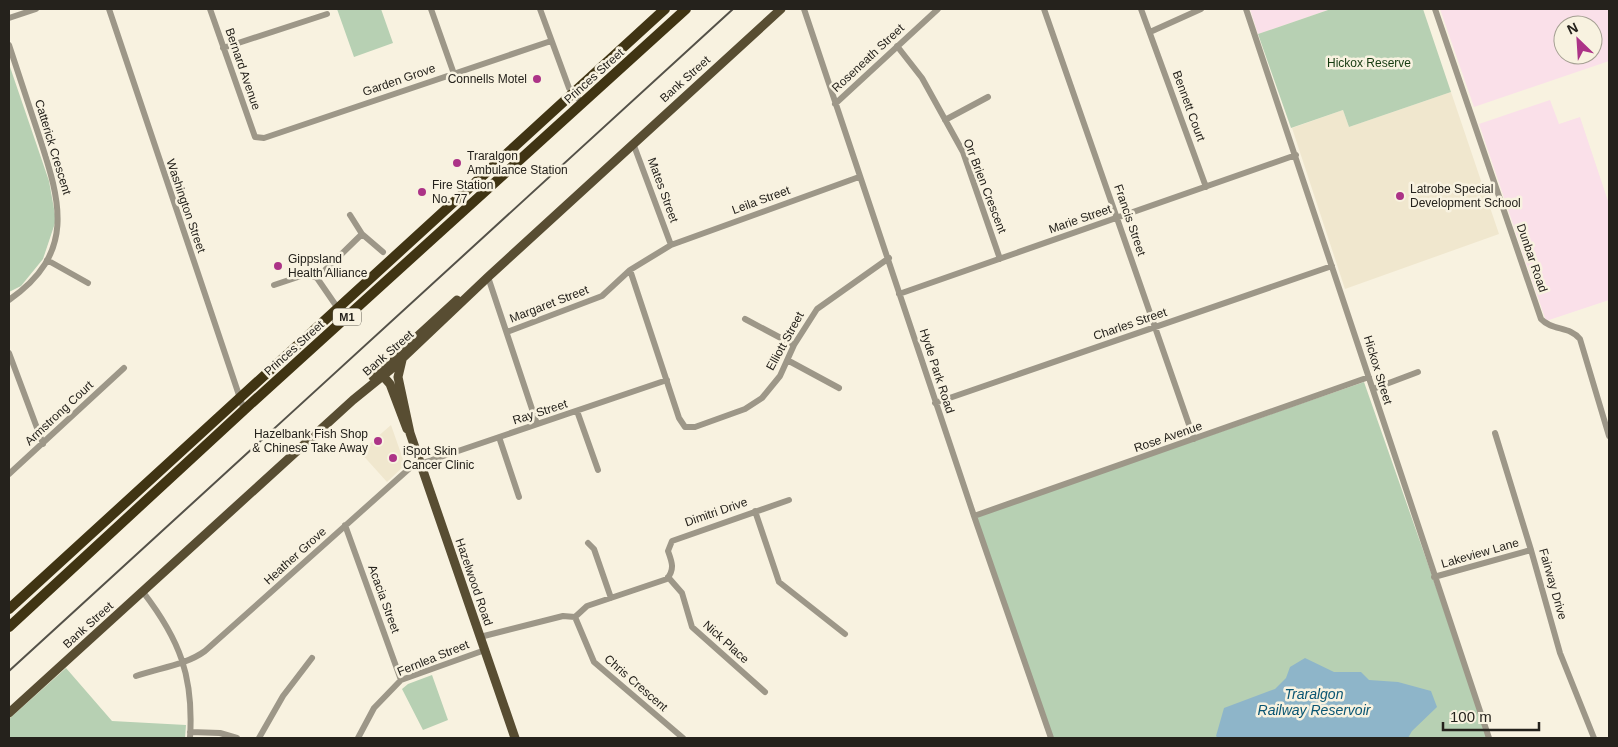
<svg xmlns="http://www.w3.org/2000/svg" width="1618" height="747" font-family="Helvetica,sans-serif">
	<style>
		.built { fill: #f0e7ce }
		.industrial { fill: #fae0e9; fill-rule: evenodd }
		.green { fill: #b7d0b3 }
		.water { fill: #8eb5c9 }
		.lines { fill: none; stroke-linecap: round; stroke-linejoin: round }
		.minor { stroke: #9d9788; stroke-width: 6 }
		.major { stroke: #584d32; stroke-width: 9 }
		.highway { stroke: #403413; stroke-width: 10 }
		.rail { stroke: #545148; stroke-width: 2 }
		.poi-dot { fill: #ac3387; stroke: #f8f2e0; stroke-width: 2 }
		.labels { text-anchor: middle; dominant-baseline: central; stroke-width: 5; stroke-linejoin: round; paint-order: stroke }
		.shield { fill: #f8f2e0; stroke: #646057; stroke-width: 1 }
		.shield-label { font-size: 11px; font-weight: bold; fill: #25221c }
		.street-label { font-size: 12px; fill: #25221c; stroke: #f8f2e0 }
		.park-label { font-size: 12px; fill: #163b11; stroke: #f8f2e0 }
		.poi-label { font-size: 12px; fill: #25221c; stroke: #f8f2e0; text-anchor: start }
		.water-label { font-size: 14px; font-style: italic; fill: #095572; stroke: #f8f2e0 }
	</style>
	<rect width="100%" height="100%" fill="#f8f2e0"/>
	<path class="built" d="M1451 92 1499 234 1345 289 1292 128 1343 110 1349 127Z
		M391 425 405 465 387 482 360 452Z"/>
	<path class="industrial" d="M1250 9H1331L1258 34Z
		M1440 9H1609V61L1474 107ZM1563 25H1593V55H1563Z
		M1550 100 1559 124 1580 117 1609 204V300L1546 321 1479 124Z"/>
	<path class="green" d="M337 9H381L393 43 354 57Z
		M1331 9H1423L1451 92 1349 127 1343 110 1291 128 1258 34Z
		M9 64 49 181 56 220 43 259 21 286 9 292Z
		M1364 382 1489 738H1053L975 517Z
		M66 668 112 721 186 725 185 738H9V719Z
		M432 675 448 720 423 730 402 689 408 684Z"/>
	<path class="water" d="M1305 658 1334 672H1361L1369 680 1398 682 1431 691 1437 707 1412 731 1408 738H1218L1216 736 1224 708 1275 689 1286 678 1290 667Z"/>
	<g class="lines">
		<path class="minor" d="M109 9 244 410
			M210 9 255 137 264 138 551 41
			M431 9 454 74
			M540 9 569 88 582 103
			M804 9 974 516 1051 738
			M1044 9 1194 439
			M1141 9 1206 187
			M1246 9C1329 251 1406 496 1489 738
			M1435 9 1541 319C1552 331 1570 326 1580 339L1609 436
			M9 18 36 9
			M1150 32 1201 9
			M9 45C19 75 29 106 39 136 61 203 76 253 9 300
			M897 46 922 78 963 152 1000 259
			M223 48 327 14
			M835 104 938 9
			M945 120 988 97
			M633 143 671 245
			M362 234 383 252
			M47 260 88 283
			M630 270 679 418 685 427H695L745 409 762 398 780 376 794 345 817 309 889 258
			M488 277 537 424
			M274 285 307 274 317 278
			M899 294 1296 155
			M337 307 317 278 362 234 350 215
			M745 319 794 345
			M507 332 602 296 630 270 671 245 859 177
			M9 353 43 444
			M789 361 839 388
			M1373 389 1418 372
			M935 403 1332 266
			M577 411 598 470
			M1495 433 1531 550 1560 653 1594 738
			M499 437 519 497
			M9 474 124 368
			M755 511 779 582 845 634
			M974 516 1369 377
			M345 525 401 680
			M588 543 594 549 611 598
			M668 577 682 593 692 627 765 692
			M1434 577 1531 550
			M143 592C180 640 194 677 190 738
			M575 617 587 606 667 579C675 569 672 562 668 551L672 541 789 500
			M480 637 563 616 575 617 594 662 683 738
			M136 676C159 668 186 665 205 651L411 467 667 380
			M190 732 220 733 237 738
			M259 738 283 696 312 658
			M358 738 374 708 401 680 485 650"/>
		<path class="major" d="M402 360 398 377 410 433 515 738
			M383 376 390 384 407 429
			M373 377 457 300
			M9 713 353 400 390 370 488 277 781 9"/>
		<path class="highway" d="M9 609 665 9
			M9 627 244 410 686 9"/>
		<path class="rail" d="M9 671 733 9"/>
	</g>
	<g class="poi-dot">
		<circle cx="537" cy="79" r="5"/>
		<circle cx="457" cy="163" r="5"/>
		<circle cx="422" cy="192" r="5"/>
		<circle cx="1400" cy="196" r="5"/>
		<circle cx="278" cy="266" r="5"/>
		<circle cx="378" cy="441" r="5"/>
		<circle cx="393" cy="458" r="5"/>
	</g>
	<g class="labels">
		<rect class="shield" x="333" y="308.5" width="28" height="17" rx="4"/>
		<g class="shield-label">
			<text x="347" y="317">M1</text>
		</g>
		<g class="street-label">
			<text transform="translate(868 58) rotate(-43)">Roseneath Street</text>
			<text transform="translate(243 69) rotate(71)">Bernard Avenue</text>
			<text transform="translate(594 76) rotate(-42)">Princes Street</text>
			<text transform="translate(685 79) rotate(-42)">Bank Street</text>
			<text transform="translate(399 80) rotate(-19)">Garden Grove</text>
			<text transform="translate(1189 106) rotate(70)">Bennett Court</text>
			<text transform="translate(53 147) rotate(73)">Catterick Crescent</text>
			<text transform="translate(985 186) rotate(69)">Orr Brien Crescent</text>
			<text transform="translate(663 190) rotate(70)">Mates Street</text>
			<text transform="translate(761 200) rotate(-20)">Leila Street</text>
			<text transform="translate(186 206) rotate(71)">Washington Street</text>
			<text transform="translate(1080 219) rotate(-19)">Marie Street</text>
			<text transform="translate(1130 220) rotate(71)">Francis Street</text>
			<text transform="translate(1532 258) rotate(71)">Dunbar Road</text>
			<text transform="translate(549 304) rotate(-21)">Margaret Street</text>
			<text transform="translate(1130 324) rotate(-19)">Charles Street</text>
			<text transform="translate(785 341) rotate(-61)">Elliott Street</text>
			<text transform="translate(294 348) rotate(-42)">Princes Street</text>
			<text transform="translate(388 353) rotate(-41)">Bank Street</text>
			<text transform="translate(1378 370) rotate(73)">Hickox Street</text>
			<text transform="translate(937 371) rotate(72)">Hyde Park Road</text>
			<text transform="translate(540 412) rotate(-18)">Ray Street</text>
			<text transform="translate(59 413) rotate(-43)">Armstrong Court</text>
			<text transform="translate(1168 437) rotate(-19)">Rose Avenue</text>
			<text transform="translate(716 512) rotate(-19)">Dimitri Drive</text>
			<text transform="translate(1480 553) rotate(-16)">Lakeview Lane</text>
			<text transform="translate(295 556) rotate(-42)">Heather Grove</text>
			<text transform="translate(474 582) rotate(71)">Hazelwood Road</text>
			<text transform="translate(1553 584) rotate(74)">Fairway Drive</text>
			<text transform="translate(384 599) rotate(70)">Acacia Street</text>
			<text transform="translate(88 625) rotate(-42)">Bank Street</text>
			<text transform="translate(726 642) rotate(42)">Nick Place</text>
			<text transform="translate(433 658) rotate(-22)">Fernlea Street</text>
			<text transform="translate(636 683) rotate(41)">Chris Crescent</text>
		</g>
		<g class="park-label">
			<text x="1369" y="63">Hickox Reserve</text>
		</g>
		<g class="poi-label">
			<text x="527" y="79" text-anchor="end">Connells Motel</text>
			<text x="467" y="156">Traralgon<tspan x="467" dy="14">Ambulance Station</tspan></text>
			<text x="432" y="185">Fire Station<tspan x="432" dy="14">No. 77</tspan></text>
			<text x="1410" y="189">Latrobe Special<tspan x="1410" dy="14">Development School</tspan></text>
			<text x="288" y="259">Gippsland<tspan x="288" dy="14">Health Alliance</tspan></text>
			<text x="368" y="434" text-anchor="end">Hazelbank Fish Shop<tspan x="368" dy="14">&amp; Chinese Take Away</tspan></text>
			<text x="403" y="451">iSpot Skin<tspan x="403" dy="14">Cancer Clinic</tspan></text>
		</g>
		<g class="water-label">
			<text x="1314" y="694">Traralgon<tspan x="1314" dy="16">Railway Reservoir</tspan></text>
		</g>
	</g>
	<rect width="1618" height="747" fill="none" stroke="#25221c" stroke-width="20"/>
	<g transform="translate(1578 40) rotate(335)"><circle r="24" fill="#f8f2e0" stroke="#a49f92"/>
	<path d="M0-4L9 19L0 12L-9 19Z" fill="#ac3387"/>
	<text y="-8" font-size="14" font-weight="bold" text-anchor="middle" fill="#25221c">N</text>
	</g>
	<path d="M1443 722v8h96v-8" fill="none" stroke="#25221c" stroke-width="2.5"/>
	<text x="1450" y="722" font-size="15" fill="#25221c" stroke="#f8f2e0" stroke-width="4" paint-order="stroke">100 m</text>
</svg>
